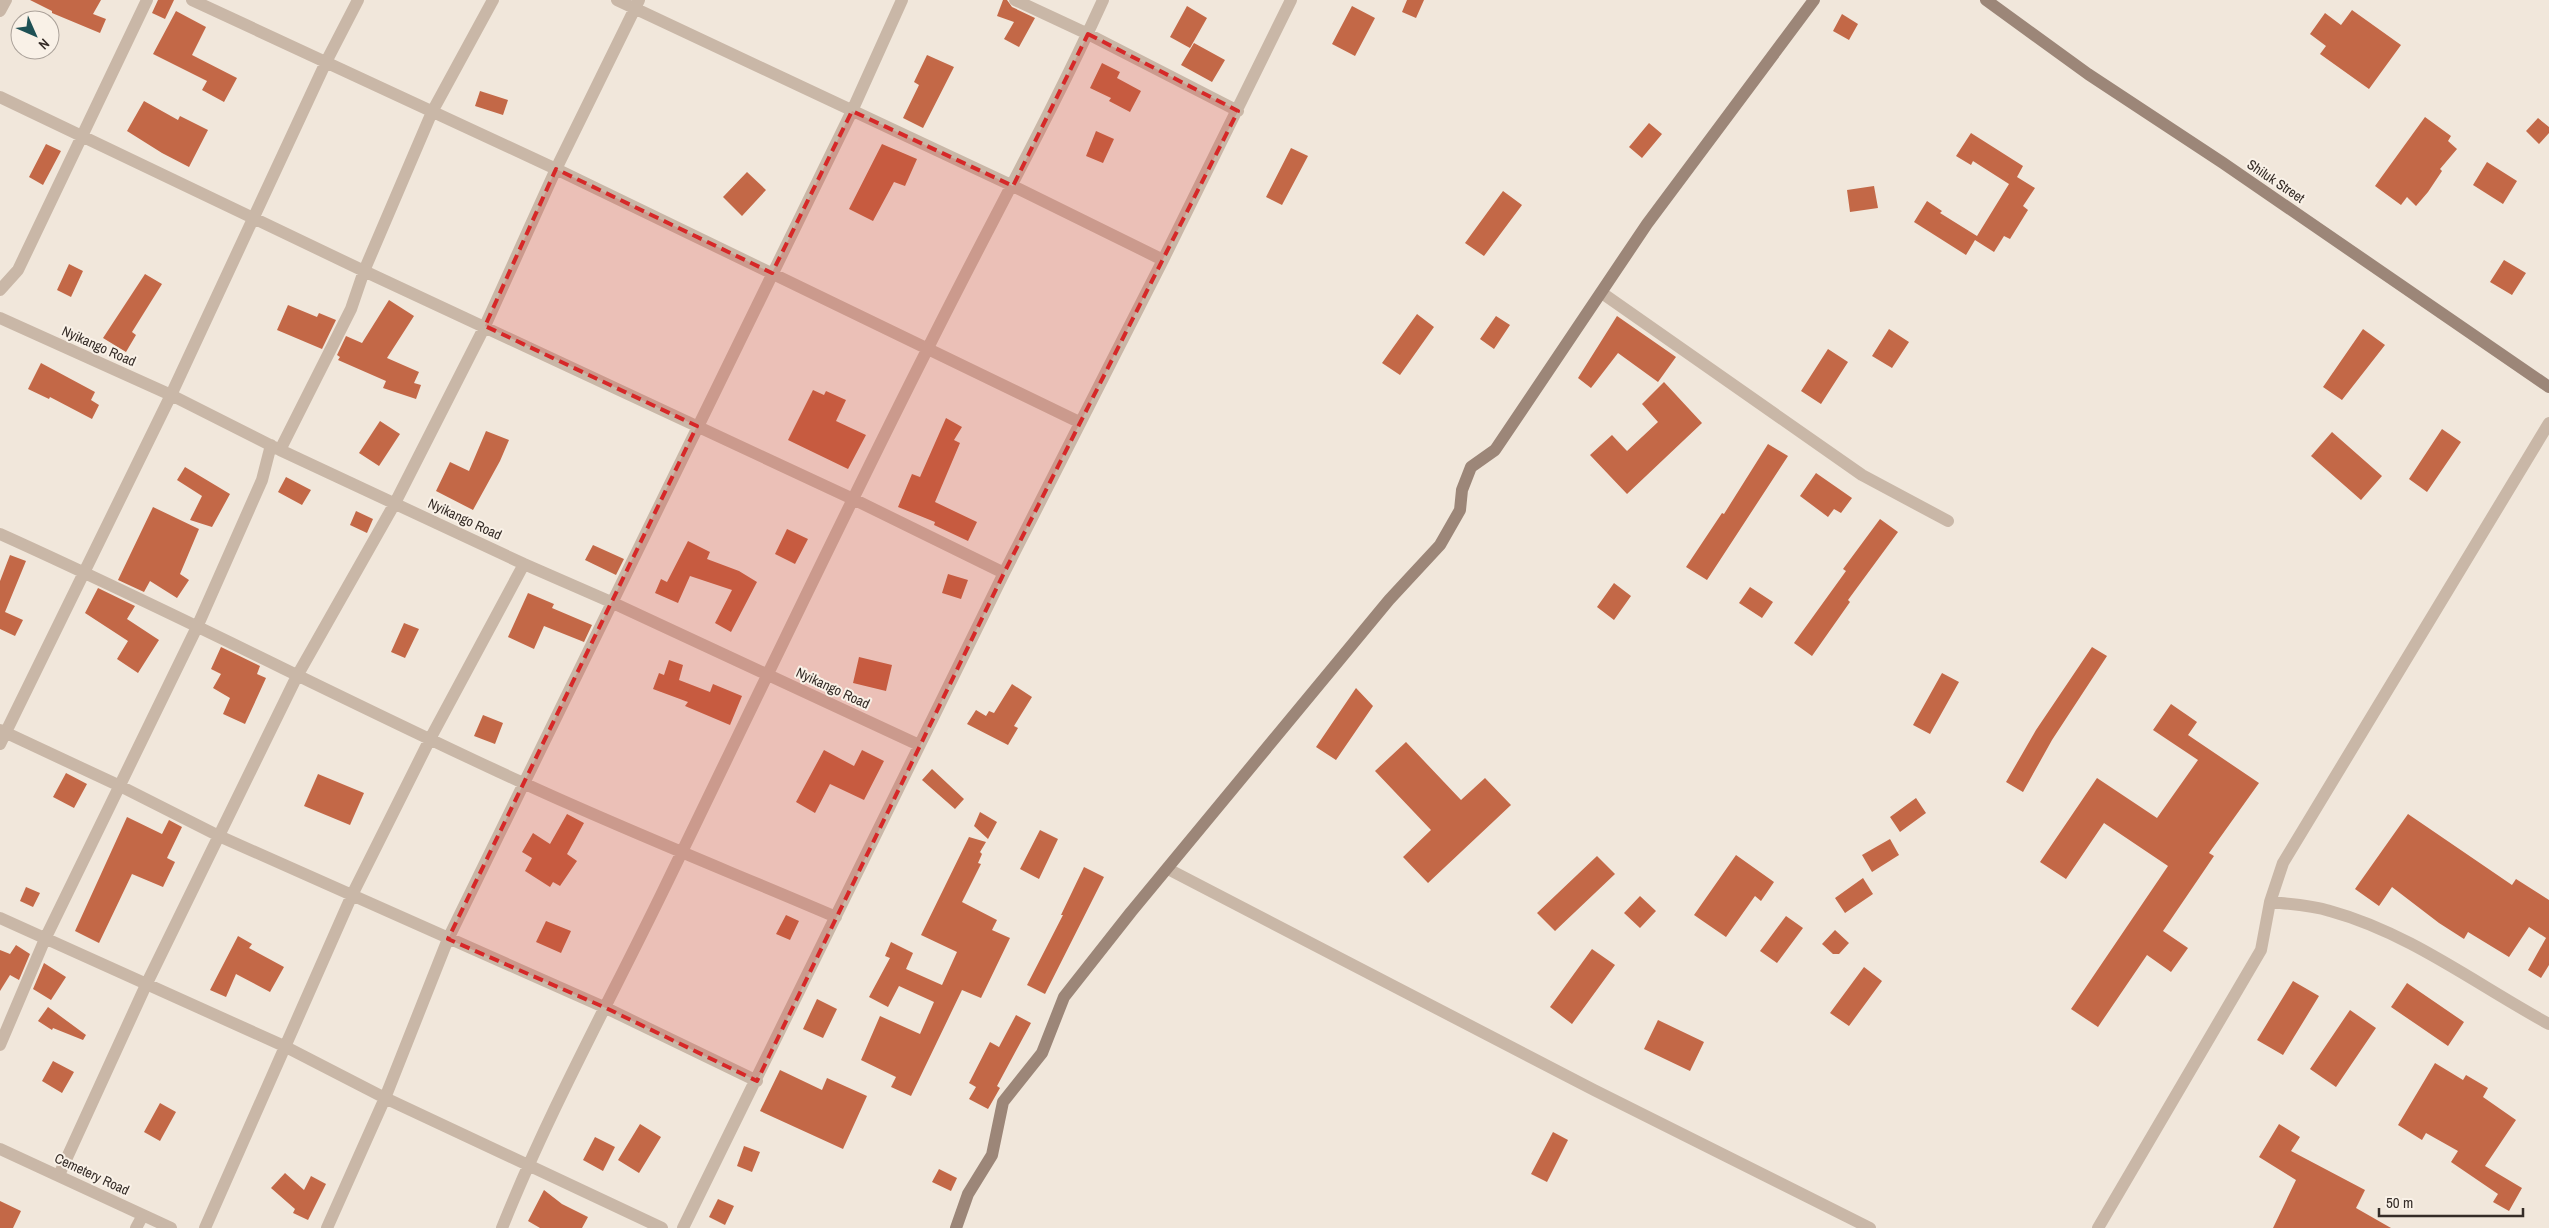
<svg xmlns="http://www.w3.org/2000/svg" width="2549" height="1228" font-family="'Archivo Narrow',sans-serif">
	<style>
		.building { fill: #c36847 }
		.lines { fill: none; stroke-linecap: round; stroke-linejoin: round }
		.street { stroke: #c9b7a7; stroke-width: 12 }
		.secondary { stroke: #9c8678; stroke-width: 12 }
		.marked { fill: #d62828; fill-opacity: 0.2; stroke: #d62828; stroke-width: 4; stroke-dasharray: 10 6; stroke-linejoin: round }
		.labels { text-anchor: middle; dominant-baseline: central; stroke-width: 4; stroke-linejoin: round; paint-order: stroke }
		.street-label { font-size: 14px; fill: #352c27; stroke: #f9f1e7 }
	</style>
	<rect width="100%" height="100%" fill="#f1e7db"/>
	<path class="building" d="M30 0H101L93 14 106 19 100 33 52 13V11Z
		M158 0H174L165 19 152 13Z
		M1003 0H1007L1012 7 1035 18 1019 47 1004 39 1014 22 997 16Z
		M1407 0H1424L1416 18 1402 12Z
		M1187 6 1207 18 1190 48 1170 37Z
		M1352 6 1375 18 1355 56 1332 44Z
		M2352 10 2401 45 2369 89 2320 54 2326 46 2310 34 2325 13 2341 25Z
		M176 11 206 27 192 55 237 78 224 102 202 90 207 81 153 54Z
		M1842 14 1858 24 1849 40 1833 31Z
		M1194 43 1225 60 1212 82 1181 65Z
		M927 55 954 67 923 128 903 118 919 85 914 82Z
		M1102 63 1120 72 1117 78 1141 91 1130 112 1109 101 1111 98 1090 88Z
		M480 91 508 100 503 115 475 106Z
		M144 101 178 120 180 116 208 130 189 167 162 153 127 131Z
		M2425 117 2451 136 2448 141 2457 149 2440 169 2442 171 2428 192 2416 206 2407 197 2401 205 2375 186Z
		M2538 118 2549 127V133L2539 144 2526 131Z
		M1649 123 1662 134 1642 158 1629 147Z
		M1096 131 1114 139 1103 163 1086 156Z
		M1971 133 2023 166 2017 177 2035 188 2023 206 2028 210 2010 239 2004 236 1994 252 1975 240 1966 255 1914 222 1927 201 1942 211 1940 213 1977 236 2009 184 1973 161 1971 165 1956 156Z
		M46 144 61 151 43 185 29 177Z
		M882 144 917 159 905 186 894 182 873 221 849 209Z
		M1291 148 1308 156 1282 205 1266 197Z
		M2487 162 2517 181 2503 204 2473 185Z
		M747 172 766 190 742 216 723 197Z
		M1874 186 1878 208 1850 212 1847 190Z
		M1503 191 1522 205 1484 256 1465 243Z
		M2504 260 2526 273 2512 295 2490 282Z
		M69 264 83 271 71 297 57 290Z
		M145 274 162 284 132 332 136 335 126 352 103 338Z
		M389 300 414 316 387 358 419 372 414 383 421 385 416 399 383 388 386 381 338 360 340 357 337 355 346 336 362 343Z
		M288 305 317 317 319 313 336 320 322 349 277 330Z
		M1417 314 1434 327 1400 375 1382 363Z
		M1496 316 1510 325 1494 349 1480 339Z
		M1617 316 1676 357 1658 382 1618 353 1591 388 1578 378Z
		M1889 329 1909 342 1892 368 1872 356Z
		M2363 329 2385 345 2342 400 2323 387Z
		M1828 349 1848 362 1821 404 1801 391Z
		M41 363 95 392 91 400 99 405 92 419 50 397 49 399 28 389Z
		M1664 382 1702 423 1627 494 1590 455 1612 435 1627 451 1658 422 1642 404Z
		M813 390 824 395 826 391 846 400 836 421 866 435 848 469 788 440Z
		M946 418 962 427 954 440 960 443 935 502 977 522 968 541 934 525 935 522 898 507 912 474 920 477Z
		M380 421 400 434 379 466 359 453Z
		M2442 429 2461 442 2427 492 2409 479Z
		M486 431 509 440 500 461 473 510 436 491 450 462 469 471Z
		M2332 432 2382 476 2361 500 2311 456Z
		M1768 444 1788 456 1707 580 1686 567 1722 513 1724 514Z
		M185 467 230 494 212 527 190 520 202 496 177 480Z
		M1816 473 1852 498 1841 513 1834 509 1828 517 1800 496Z
		M286 477 311 490 302 505 278 492Z
		M153 507 199 529 180 574 189 580 177 598 150 581 144 592 118 580Z
		M356 511 373 519 367 533 350 525Z
		M1880 519 1898 532 1848 600 1850 602 1812 656 1794 643 1846 571 1843 569Z
		M787 529 808 539 795 564 775 554Z
		M688 541 710 552 707 559 739 571 757 582 731 632 715 623 732 590 690 576 678 603 655 593 661 579 667 582Z
		M593 545 624 559 616 575 585 560Z
		M10 555 26 561 5 612 23 620 15 636 0 629V581Z
		M948 574 968 580 961 599 942 593Z
		M1614 583 1631 596 1614 620 1597 607Z
		M1750 587 1773 602 1762 618 1739 603Z
		M98 588 135 606 127 619 159 640 138 673 117 659 128 641 85 613Z
		M528 593 554 604 552 608 592 625 584 642 544 626 534 649 508 637Z
		M404 623 419 629 405 658 391 652Z
		M221 647 260 666 257 674 266 678 245 724 223 714 230 698 213 688 221 674 211 669Z
		M2092 647 2107 656 2052 740 2023 792 2006 782 2036 730Z
		M859 657 892 665 886 691 853 683Z
		M669 660 683 665 679 680 710 692 713 684 742 696 730 725 685 706 688 702 653 689 659 673 664 675Z
		M1942 673 1959 682 1930 734 1913 725Z
		M1012 684 1032 697 1014 726 1018 728 1008 745 967 724 976 710 986 716 989 711 994 713Z
		M1356 688 1373 706 1336 760 1316 747Z
		M2171 704 2197 722 2188 735 2259 783 2209 853 2214 856 2163 931 2188 948 2171 972 2147 955 2098 1027 2071 1009 2168 866 2104 823 2066 879 2040 862 2097 778 2157 818 2198 760 2153 730Z
		M483 715 503 723 495 744 474 736Z
		M1406 742 1461 800 1485 778 1511 805 1428 883 1403 857 1431 830 1375 771Z
		M824 750 854 766 862 750 884 761 864 800 830 784 815 813 796 802Z
		M932 769 964 799 955 809 922 780Z
		M66 773 87 784 74 808 53 797Z
		M318 774 364 793 350 825 304 806Z
		M1916 798 1926 813 1900 832 1890 817Z
		M980 812 997 822 988 839 974 826Z
		M567 814 584 823 567 854 577 861 560 886 553 882 550 887 525 871 532 858 522 852 533 833 550 844Z
		M2408 814 2512 885 2516 879 2549 900V965L2541 978 2528 970 2546 938 2529 927 2509 957 2468 932 2464 939 2439 923 2392 887 2379 906 2355 889Z
		M127 817 162 834 169 820 182 827 167 858 175 862 163 887 132 874 99 943 75 931Z
		M1040 830 1058 839 1039 879 1020 869Z
		M969 837 986 842 980 852 982 854 978 863 981 864 962 902 997 920 992 930 1010 938 981 998 962 990 911 1096 891 1087 896 1077 861 1060 880 1016 920 1034 934 1002 899 986 888 1007 869 997 890 958 885 956 891 942 913 953 906 969 942 985 957 952 921 935Z
		M1890 839 1899 855 1872 872 1862 855Z
		M1736 855 1774 882 1761 901 1755 896 1726 937 1694 915Z
		M1597 856 1615 874 1555 931 1537 913Z
		M1084 867 1104 877 1045 994 1027 985 1063 915H1061Z
		M1863 878 1873 894 1845 913 1835 898Z
		M26 887 40 893 33 907 20 901Z
		M1640 896 1656 911 1640 928 1624 913Z
		M786 915 799 921 790 940 776 934Z
		M1786 916 1803 928 1777 963 1760 951Z
		M546 921 571 931 561 953 536 942Z
		M1835 930 1849 943 1839 954H1833L1822 944Z
		M238 936 252 944 249 948 284 967 270 992 236 974 226 997 210 990Z
		M16 945 30 954 19 980 10 975 0 991V950L10 954Z
		M1592 949 1615 965 1572 1024 1550 1007Z
		M44 963 66 977 51 1000 33 989Z
		M1864 967 1882 981 1849 1026 1830 1013Z
		M2293 981 2319 996 2283 1055 2257 1040Z
		M2407 983 2464 1022 2448 1046 2391 1007Z
		M817 999 837 1009 823 1038 803 1029Z
		M48 1007 86 1035 83 1040 53 1028 52 1030 38 1021Z
		M2350 1010 2376 1028 2336 1087 2310 1069Z
		M1016 1015 1031 1023 997 1086 1000 1088 988 1109 969 1099 976 1087 969 1083 990 1042 999 1047Z
		M1658 1020 1704 1042 1690 1071 1644 1049Z
		M53 1061 74 1072 62 1093 42 1081Z
		M2435 1063 2463 1080 2466 1075 2488 1088 2483 1097 2516 1120 2485 1166 2522 1188 2509 1211 2493 1202 2498 1194 2451 1162 2458 1151 2426 1133 2422 1140 2398 1125Z
		M780 1070 822 1090 827 1078 867 1096 843 1149 760 1111Z
		M160 1103 176 1112 160 1141 144 1132Z
		M640 1124 661 1137 639 1173 618 1160Z
		M2279 1124 2300 1137 2291 1151 2365 1190 2356 1208 2391 1228H2273L2296 1180 2259 1157Z
		M1553 1132 1568 1140 1547 1182 1531 1174Z
		M595 1137 615 1147 603 1171 583 1160Z
		M744 1146 760 1152 752 1172 737 1166Z
		M939 1169 957 1178 951 1191 932 1182Z
		M285 1173 304 1190 311 1176 326 1184 308 1220 293 1213 295 1209 271 1188Z
		M544 1190 562 1204 588 1217 582 1228H540L528 1221Z
		M718 1199 734 1206 725 1225 709 1217Z
		M0 1201 21 1211 13 1228H0Z"/>
	<g class="lines">
		<path class="street" d="M192 0 556 169 1079 422
			M617 0 1013 186 1163 260
			M1015 0 1088 34 1238 111
			M0 11 6 0
			M0 97 364 271 853 499 1004 573
			M0 290 18 270 147 0
			M1602 293 1862 475 1948 521
			M0 318 171 395 280 450 524 564 611 602 919 745
			M280 450 351 309 364 271 432 112 493 0
			M0 534C176 613 347 702 521 782 625 830 731 872 836 917
			M0 730 120 786 219 836 606 1008 757 1081
			M0 744 171 395 326 62 358 0
			M1168 869 1594 1090 1870 1228
			M2270 902C2290 904 2311 905 2330 911 2410 933 2477 985 2549 1024
			M0 918 284 1046 385 1098 662 1228
			M0 1045 45 939 197 627 262 480 271 445
			M0 1149 171 1228
			M59 1175 146 985 297 676 395 503 485 326 556 169 639 0
			M136 1228 143 1215
			M205 1228 352 895 430 739 524 564
			M327 1228 385 1098 448 939 852 111 902 0
			M502 1228C548 1113 608 1004 662 893 750 712 836 530 927 350 985 233 1049 119 1103 0
			M683 1228 1004 573 1163 260 1291 0
			M2098 1228 2261 950 2270 902 2283 863 2549 423"/>
		<path class="secondary" d="M1986 0 2088 74 2223 163 2549 387
			M956 1228 968 1194 992 1155 1003 1102 1042 1053 1064 997 1131 912 1389 600 1440 545 1460 510 1462 490 1471 467 1495 450 1647 224 1814 0"/>
	</g>
	<path class="marked" d="M1088 34 1238 111 1004 573 757 1081 606 1008 448 939 697 426 485 326 556 169 772 273 852 111 1013 186Z"/>
	<g class="labels">
		<g class="street-label">
			<text transform="translate(2276 181) rotate(34)">Shiluk Street</text>
			<text transform="translate(99 346) rotate(24)">Nyikango Road</text>
			<text transform="translate(465 519) rotate(25)">Nyikango Road</text>
			<text transform="translate(833 688) rotate(25)">Nyikango Road</text>
			<text transform="translate(92 1174) rotate(25)">Cemetery Road</text>
		</g>
	</g>
	<g transform="translate(35 35) rotate(135)"><circle r="24" fill="#f9f1e7" stroke="#aba29a"/>
	<path d="M0-4L9 19L0 12L-9 19Z" fill="#1e5155"/>
	<text y="-8" font-size="14" font-weight="bold" text-anchor="middle" fill="#352c27">N</text>
	</g>
	<path d="M2379 1208v8h144v-8" fill="none" stroke="#352c27" stroke-width="2.5"/>
	<text x="2386" y="1208" font-size="15" fill="#352c27" stroke="#f9f1e7" stroke-width="4" paint-order="stroke">50 m</text>
</svg>
